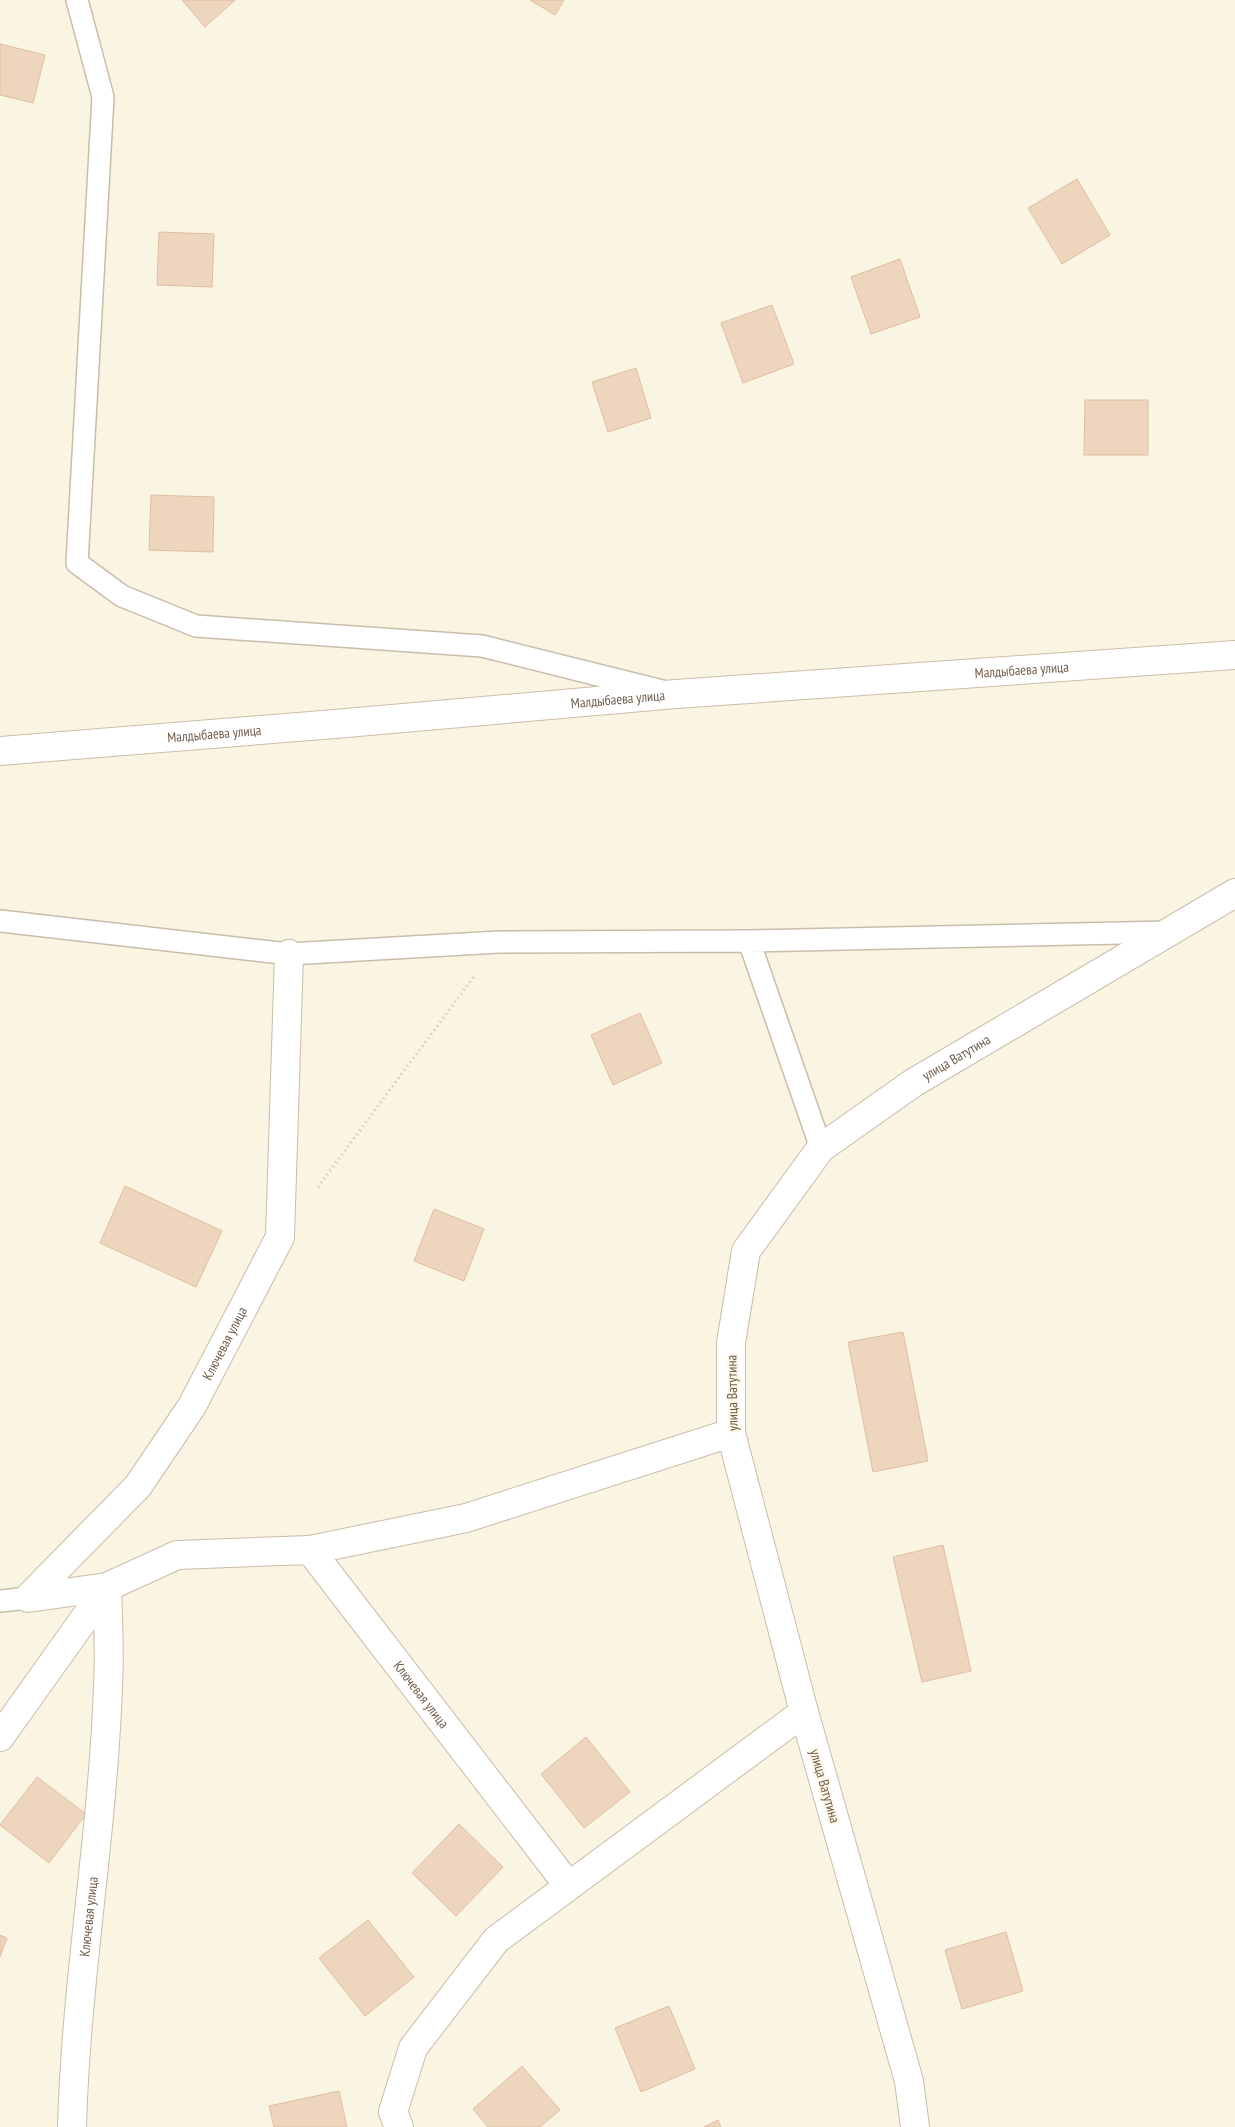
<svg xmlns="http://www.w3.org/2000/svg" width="1235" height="2127" font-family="'PT Sans Narrow',sans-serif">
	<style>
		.building { fill: #edd6bd; stroke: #dfbe9f }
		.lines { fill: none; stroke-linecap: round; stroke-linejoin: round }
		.lane-casing { stroke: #cabcab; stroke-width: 24 }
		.street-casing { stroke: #cabcab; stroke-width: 30 }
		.secondary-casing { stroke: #cdbda9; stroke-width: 30 }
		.path { stroke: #d2b9a1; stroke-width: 3; stroke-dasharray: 1 4; stroke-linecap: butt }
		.lane { stroke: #fff; stroke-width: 21 }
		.street { stroke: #fff; stroke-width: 28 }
		.secondary { stroke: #fff; stroke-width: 28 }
		.labels { text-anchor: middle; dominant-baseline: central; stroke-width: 4.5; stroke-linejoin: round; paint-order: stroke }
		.street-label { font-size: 14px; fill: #705d4b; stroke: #fdf8e9 }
	</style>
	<rect width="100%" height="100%" fill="#faf4e3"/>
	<path class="building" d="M182 0H235L205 27Z
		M530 0H564L555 15Z
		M0 44 45 55 33 103 0 95Z
		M1077 179 1110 235 1062 264 1028 208Z
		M159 232 214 234 212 287 157 285Z
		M900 259 920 317 871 334 851 277Z
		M772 305 794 364 743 383 721 323Z
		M636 368 651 418 608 432 592 382Z
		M1085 400H1148V455H1084Z
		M151 495 214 497 213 552 149 550Z
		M640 1013 662 1063 613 1085 591 1035Z
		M125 1186 222 1231 196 1287 100 1243Z
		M434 1209 484 1229 464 1281 414 1261Z
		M903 1332 928 1461 873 1472 848 1342Z
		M943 1545 971 1671 922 1682 893 1557Z
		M586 1737 630 1792 584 1828 541 1774Z
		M37 1777 86 1814 49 1863 0 1825Z
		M459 1824 503 1867 456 1916 412 1873Z
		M368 1920 414 1977 365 2016 319 1958Z
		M1006 1932 1023 1991 962 2009 945 1950Z
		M0 1935 7 1938 0 1957Z
		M669 2006 695 2069 641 2092 615 2028Z
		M522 2066 560 2110 540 2127H488L473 2109Z
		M339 2091 347 2127H274L269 2106Z
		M718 2120 721 2127H704Z"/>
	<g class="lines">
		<defs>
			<path id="lane" d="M77 0 103 97 77 563 122 596 196 626 482 646 662 691
				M0 921 289 954 499 942 749 941 1168 932
				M749 941 821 1148
				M0 1601 28 1598"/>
			<g id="street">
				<path d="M310 1550 466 1518 731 1433"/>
				<path id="s1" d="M107 1587 28 1598 138 1486 192 1406 280 1237 289 954"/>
				<path d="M0 1737 107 1587"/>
				<path id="s2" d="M72 2127C76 1979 103 1833 108 1686 110 1653 108 1620 107 1587L177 1555 310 1550 568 1885"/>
				<path d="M399 2127 393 2112 413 2048 496 1940 804 1712"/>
				<path id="s3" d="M915 2127 909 2081 804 1712 731 1433V1343L746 1251 821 1148 913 1083 1235 893"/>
			</g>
			<g id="secondary">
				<path id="s4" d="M0 751 335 724 676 694 1235 655"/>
			</g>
		</defs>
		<use href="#lane" class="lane-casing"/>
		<use href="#street" class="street-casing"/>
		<use href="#secondary" class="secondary-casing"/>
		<path class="path" d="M318 1187 475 975"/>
		<use href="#lane" class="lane"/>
		<use href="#street" class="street"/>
		<use href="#secondary" class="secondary"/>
	</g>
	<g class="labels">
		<g class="street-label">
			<text stroke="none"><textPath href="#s4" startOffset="1025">Малдыбаева улица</textPath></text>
			<text stroke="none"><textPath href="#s4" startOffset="620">Малдыбаева улица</textPath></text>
			<text stroke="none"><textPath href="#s4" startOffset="215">Малдыбаева улица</textPath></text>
			<text stroke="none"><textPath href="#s3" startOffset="1192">улица Ватутина</textPath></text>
			<text stroke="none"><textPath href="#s1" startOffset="404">Ключевая улица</textPath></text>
			<text transform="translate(732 1393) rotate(-91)">улица Ватутина</text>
			<text stroke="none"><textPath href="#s2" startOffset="934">Ключевая улица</textPath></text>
			<text transform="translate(825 1786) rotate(74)">улица Ватутина</text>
			<text stroke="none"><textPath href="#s2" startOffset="211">Ключевая улица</textPath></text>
		</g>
	</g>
</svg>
